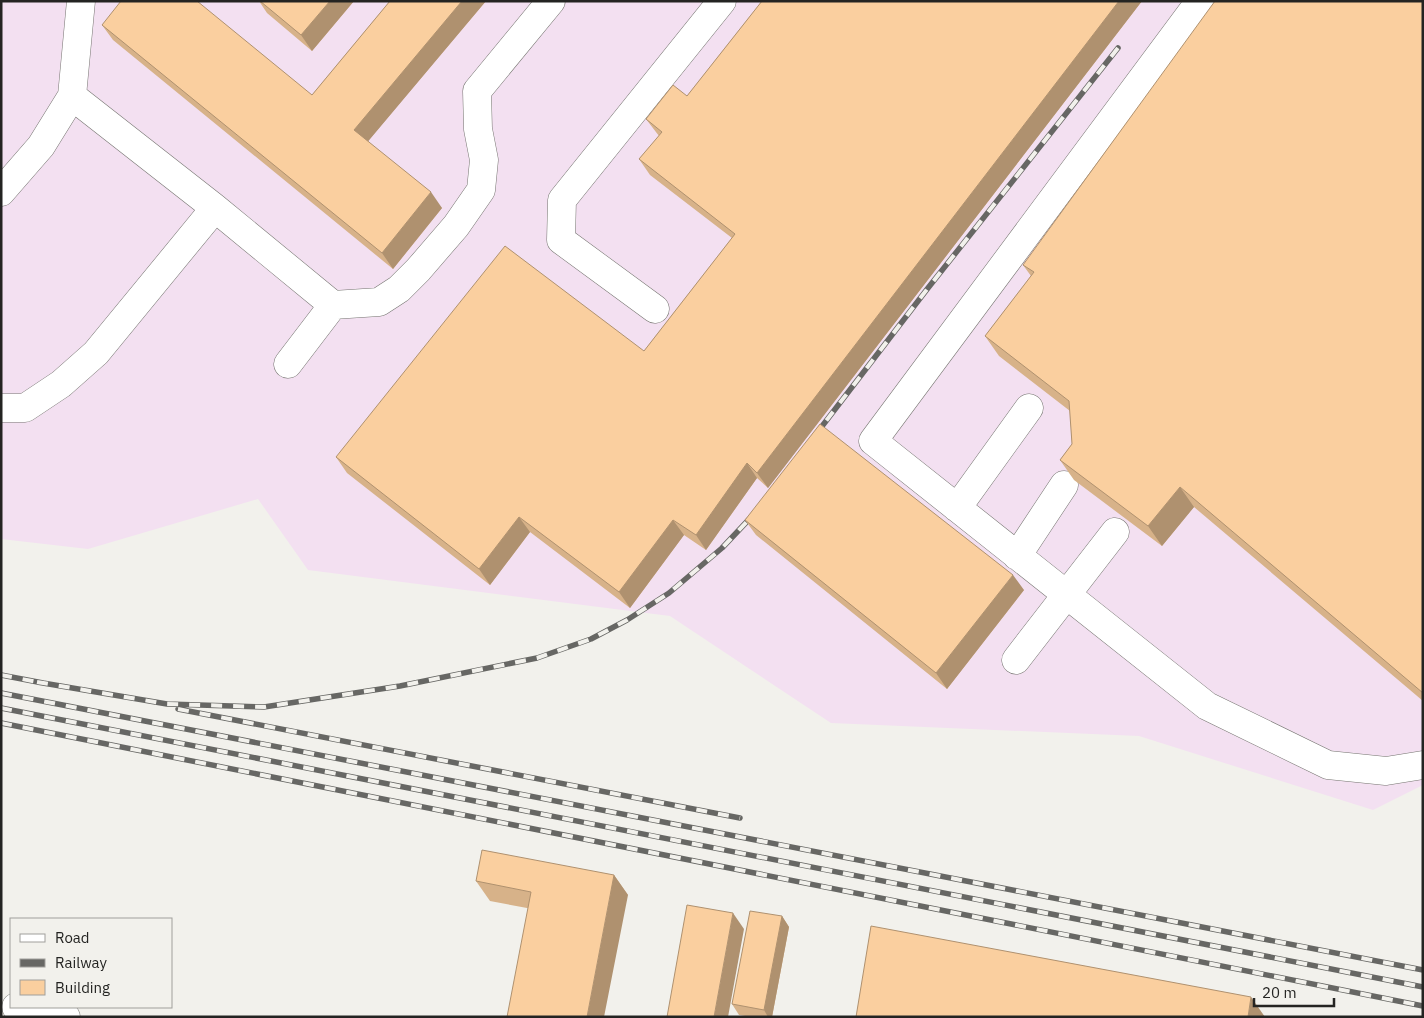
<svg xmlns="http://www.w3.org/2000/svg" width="1424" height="1018" font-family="'IBM Plex Sans',sans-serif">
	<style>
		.industrial { fill: #f3e0f1 }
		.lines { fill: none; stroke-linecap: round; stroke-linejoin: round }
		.minor-casing { stroke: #757470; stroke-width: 29 }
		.minor { stroke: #fff; stroke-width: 28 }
		.rail-casing { stroke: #676764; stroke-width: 5.5 }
		.rail { stroke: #f2f1ec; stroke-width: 4; stroke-dasharray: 11; stroke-linecap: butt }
		.wall { fill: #d7b289 }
		.shaded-wall { fill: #af916f }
		.building { fill: #facf9f; stroke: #af916f }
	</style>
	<rect width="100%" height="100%" fill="#f2f1ec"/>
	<path class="industrial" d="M1 1H1423V785L1373 810 1139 736 831 723 670 616 308 570 258 499 88 549 1 539Z"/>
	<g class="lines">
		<defs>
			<path id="minor" d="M81 1 72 96 215 208
				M1200 1 873 441 1207 706 1328 765 1386 771 1423 765
				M1 192 41 146 72 96
				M655 309 561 240 562 200 722 1
				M288 364 333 305 379 302 399 289 418 270 456 226 481 190 484 160 478 129 477 91 551 1
				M1 408H25L61 384 96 353 215 208 333 305
				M957 508 1029 408
				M1017 556 1064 485
				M1016 660 1115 532
				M16 1007 66 1017"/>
		</defs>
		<use href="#minor" class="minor-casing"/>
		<use href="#minor" class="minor"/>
		<defs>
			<path id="rail" d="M813 438 928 288 1118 48
				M1 675 43 683
				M37 682 167 704 264 707 400 686 537 658 591 639 627 620 669 593 722 548 755 513
				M1 693 1423 970
				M1 708 1423 987
				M178 709 740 818
				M1 723 1423 1006"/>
		</defs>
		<use href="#rail" class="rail-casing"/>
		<use href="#rail" class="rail"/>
	</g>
	<path class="wall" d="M259 1H354L312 51 267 13Z
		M390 1H486L368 141 442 208 393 269 113 40 102 25 312 95Z
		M762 1H1142L768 488 757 478 706 550 684 535 630 608 530 532 490 585 347 473 336 457 644 351 732 238 650 175 639 159 659 136 646 119 687 96Z
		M1423 1V701L1194 507 1162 546 1074 480 1060 460 1072 444 1070 411 999 356 985 336 1031 276 1023 265Z
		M745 520 1024 590 947 689 756 535Z
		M614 875 628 895 527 908 490 901 476 881Z
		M782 916 789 927 772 1017H751L739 1015 732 1004Z"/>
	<path class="shaded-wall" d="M330 1H354L312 51 301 35Z
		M462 1H486L365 145 354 130Z
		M1119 1H1142L768 488 757 473Z
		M431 192 442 208 393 269 382 253Z
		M747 463 757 478 706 550 696 535Z
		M1180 487 1194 507 1162 546 1148 526Z
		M519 517 530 532 490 585 479 569Z
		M673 520 684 535 630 608 619 592Z
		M1013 575 1024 590 947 689 936 673Z
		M614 875 628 895 604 1017H587Z
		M733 913 744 929 728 1017H714Z
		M782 916 789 927 772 1017H768L764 1010Z
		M1251 997 1265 1017H1248Z"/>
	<path class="building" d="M121 1H197L312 95 390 1H462L354 130 431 192 382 253 102 25Z
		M260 1H330L301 35Z
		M762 1H1119L757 473 747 463 696 535 673 520 619 592 519 517 479 569 336 457 505 246 644 351 735 234 639 159 662 132 646 119 673 85 687 96Z
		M1215 1H1423V693L1180 487 1148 526 1060 460 1072 444 1069 401 985 336 1034 272 1023 265Z
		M820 424 1013 575 936 673 745 520Z
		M482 850 614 875 587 1017H507L531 892 476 881Z
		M687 905 733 913 714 1017H667Z
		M750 911 782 916 764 1010 732 1004Z
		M871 926 1251 997 1248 1017H856Z"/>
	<rect width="1424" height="1018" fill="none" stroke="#242422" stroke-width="5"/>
	<rect x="10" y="918" width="162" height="90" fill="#f2f1ec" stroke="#a09f9b"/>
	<rect x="20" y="934" width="25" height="8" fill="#ffffff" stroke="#a09f9b"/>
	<text x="55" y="943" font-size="15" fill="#242422">Road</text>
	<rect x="20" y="959" width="25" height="8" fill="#676764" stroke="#a09f9b"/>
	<text x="55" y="968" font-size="15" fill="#242422">Railway</text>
	<rect x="20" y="980" width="25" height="15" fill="#facf9f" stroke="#a09f9b"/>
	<text x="55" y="993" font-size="15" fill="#242422">Building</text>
	<path d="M1254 998v8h80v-8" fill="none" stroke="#242422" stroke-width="2.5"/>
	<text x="1262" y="998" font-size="15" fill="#242422" stroke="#f2f1ec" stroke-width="4" paint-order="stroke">20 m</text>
</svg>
